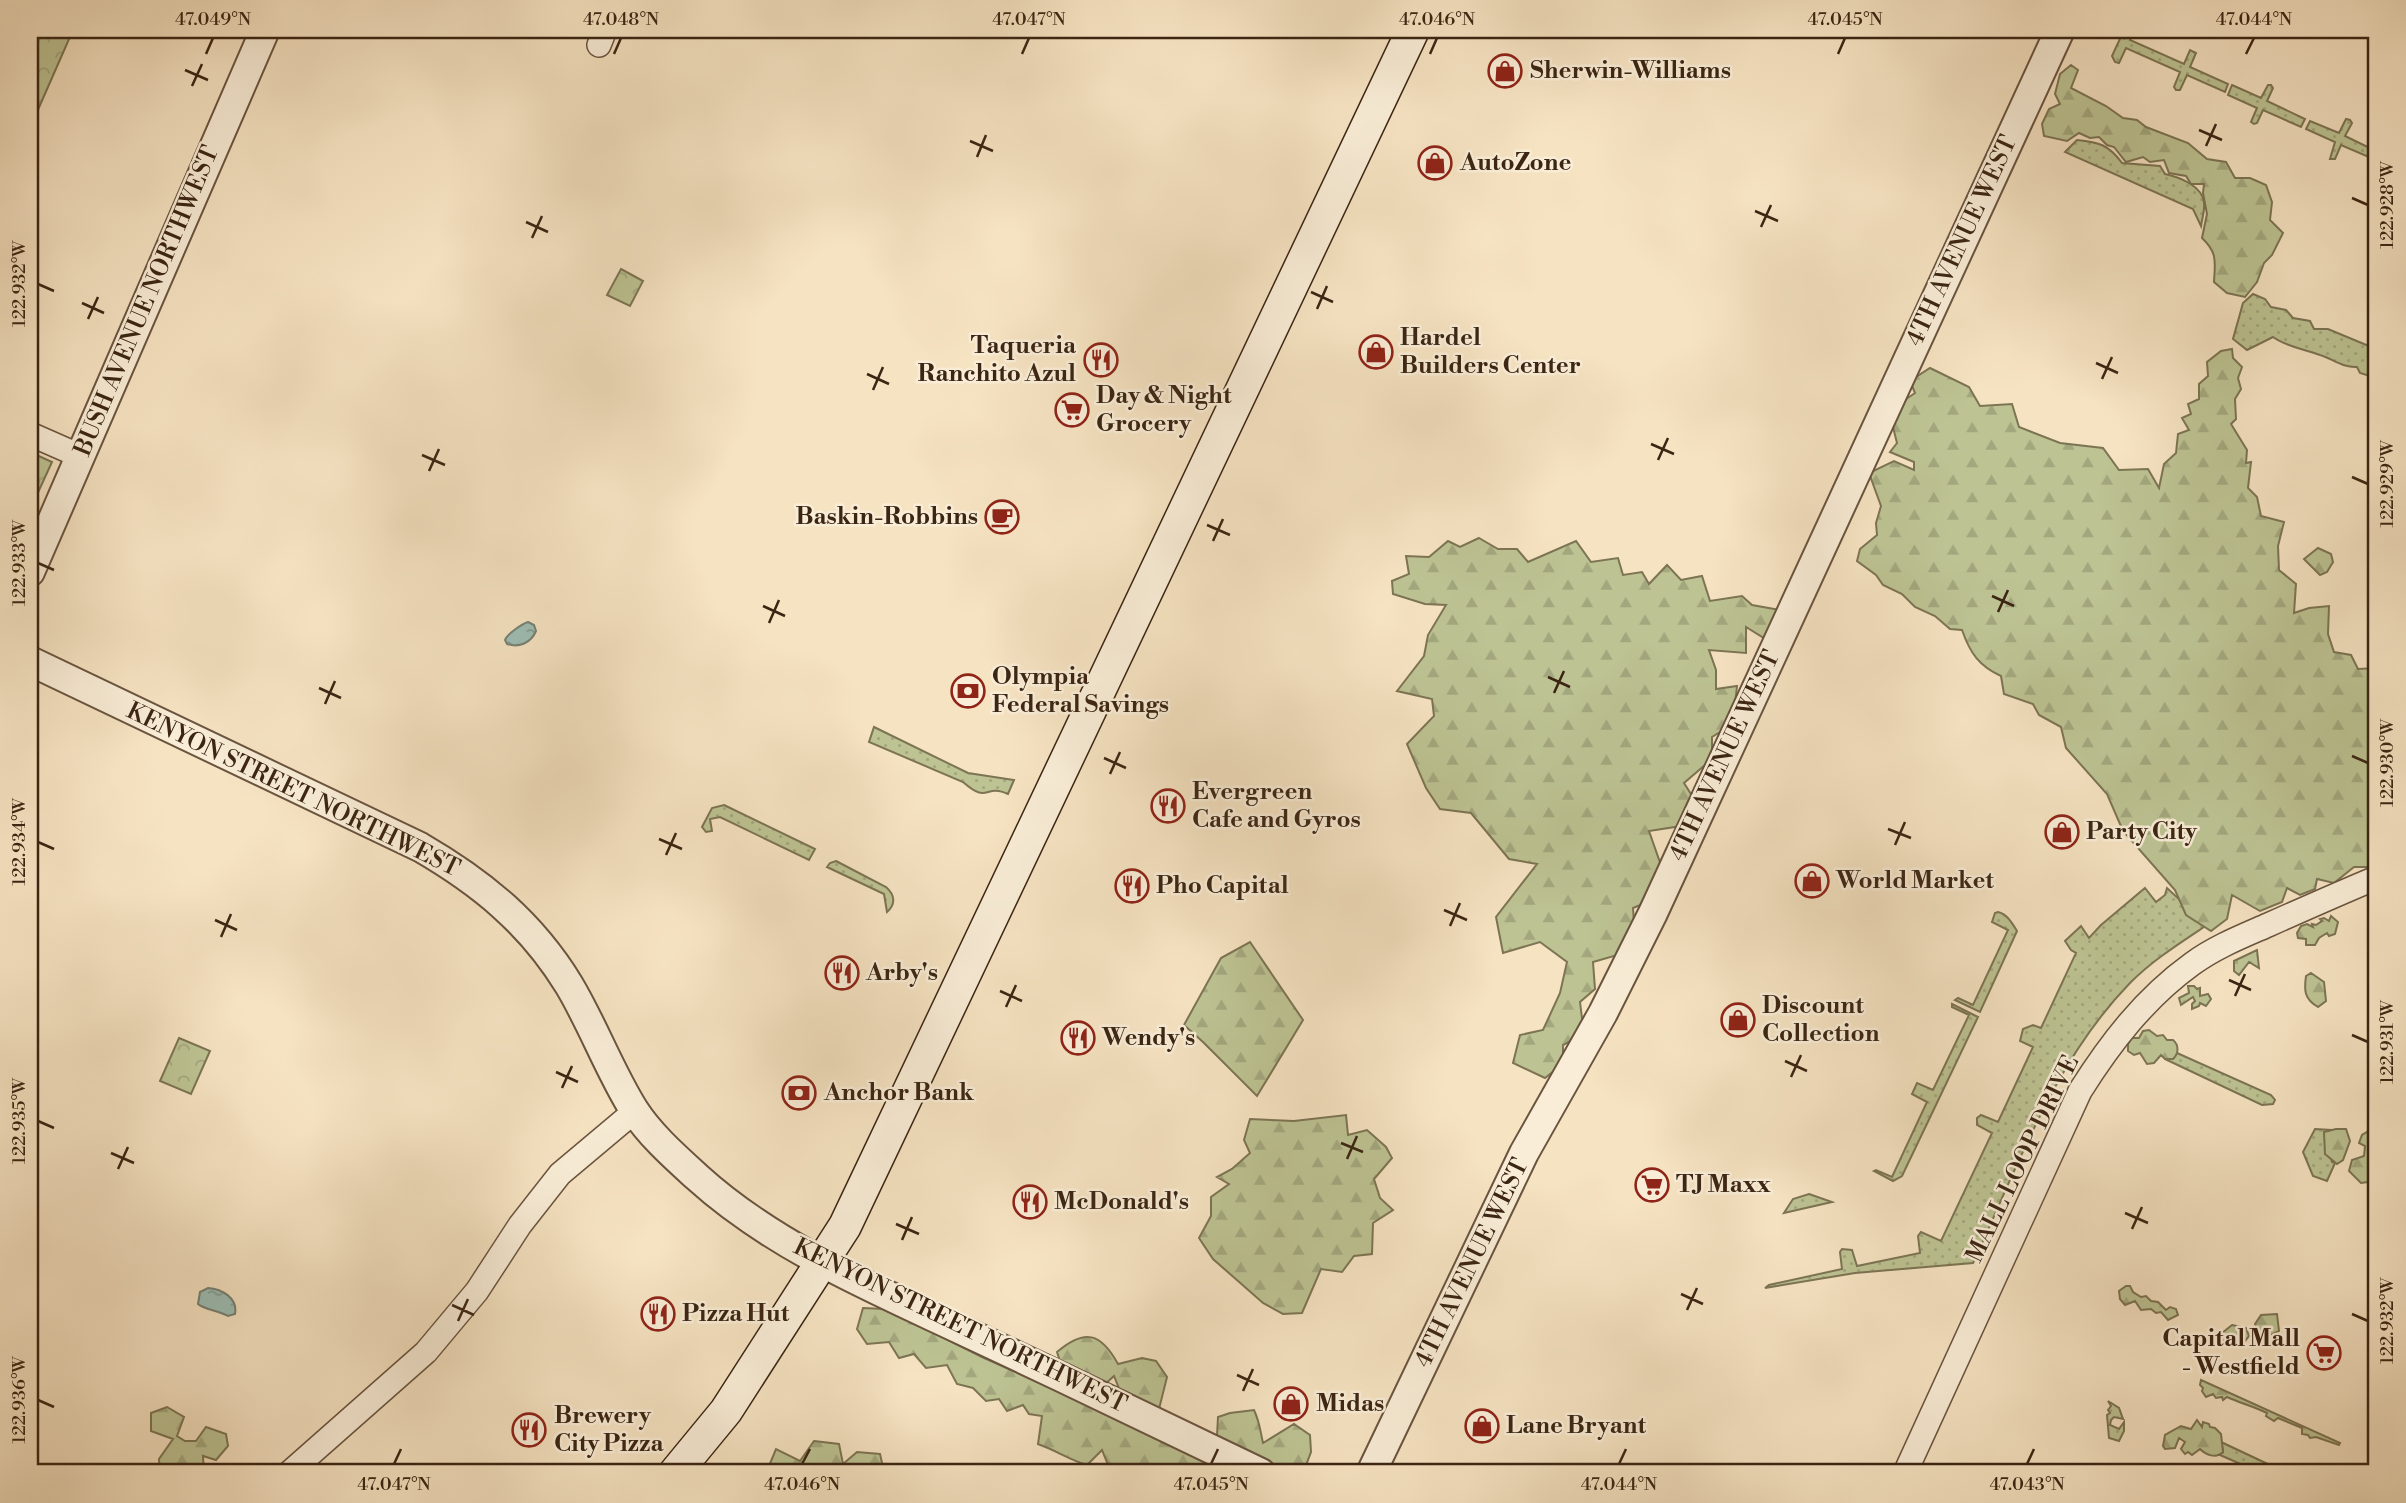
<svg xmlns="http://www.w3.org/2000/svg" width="2406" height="1503" font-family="'Libre Bodoni',serif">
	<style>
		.grass { fill: url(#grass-dots); stroke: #7c7453; stroke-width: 2 }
		.forest { fill: url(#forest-firs); stroke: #7c7453; stroke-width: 2 }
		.park { fill: url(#park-crowns); stroke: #7c7453; stroke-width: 2 }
		.water { fill: url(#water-ripples); stroke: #768174; stroke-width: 2 }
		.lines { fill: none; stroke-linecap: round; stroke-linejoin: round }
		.minor-casing { stroke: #6a543f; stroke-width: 26 }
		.tertiary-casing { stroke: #6a543f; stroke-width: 32 }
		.secondary-casing { stroke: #3b2513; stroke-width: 35 }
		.minor { stroke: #f9edd7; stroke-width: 23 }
		.tertiary { stroke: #f9edd7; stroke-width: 28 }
		.secondary { stroke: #f9edd7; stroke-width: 32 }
		.ticks { fill: none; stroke: #3b2513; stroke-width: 2.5 }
		.labels { text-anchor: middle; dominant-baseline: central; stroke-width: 5; stroke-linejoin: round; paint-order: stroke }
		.poi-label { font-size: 24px; font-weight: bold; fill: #3b2513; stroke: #f9edd7; text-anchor: start }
		.street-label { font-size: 24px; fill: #3b2513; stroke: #f9edd7 }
		.neatline { fill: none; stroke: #3b2513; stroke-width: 2.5 }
		.ticks-label { font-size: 18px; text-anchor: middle; fill: #3b2513 }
	</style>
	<defs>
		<pattern id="grass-dots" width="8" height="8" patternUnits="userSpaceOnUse" patternTransform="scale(1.75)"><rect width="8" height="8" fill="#bdc393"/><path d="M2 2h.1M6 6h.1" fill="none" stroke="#a3a77e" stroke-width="1.8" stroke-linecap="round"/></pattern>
		<pattern id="forest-firs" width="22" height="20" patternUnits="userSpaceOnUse" patternTransform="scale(1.75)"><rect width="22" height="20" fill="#bdc393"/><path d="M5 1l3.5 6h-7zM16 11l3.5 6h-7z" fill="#a3a77e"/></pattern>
		<pattern id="park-crowns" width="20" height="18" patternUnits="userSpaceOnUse" patternTransform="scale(1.75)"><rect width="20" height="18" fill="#bdc393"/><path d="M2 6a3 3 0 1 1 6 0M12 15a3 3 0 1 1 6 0" fill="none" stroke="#a3a77e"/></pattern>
		<pattern id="water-ripples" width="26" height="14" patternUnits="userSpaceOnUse" patternTransform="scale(1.75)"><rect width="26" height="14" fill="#9dbeb5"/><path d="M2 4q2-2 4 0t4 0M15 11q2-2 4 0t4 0" fill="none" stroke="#819a92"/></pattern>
	</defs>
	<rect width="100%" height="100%" fill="#f6e3c2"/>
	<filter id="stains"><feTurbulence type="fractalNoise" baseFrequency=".00286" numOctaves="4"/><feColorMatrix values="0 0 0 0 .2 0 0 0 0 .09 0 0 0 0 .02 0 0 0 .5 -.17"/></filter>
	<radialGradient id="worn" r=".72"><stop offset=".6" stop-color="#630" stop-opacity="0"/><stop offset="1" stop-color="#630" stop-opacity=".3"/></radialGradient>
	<path class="grass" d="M2124 30H2134L2130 40 2184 64 2190 50 2196 53 2190 67 2228 84 2225 92 2187 75 2180 90H2176L2174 87 2180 72 2126 48 2119 63 2115 62 2112 56Z
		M2232 85 2261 98 2268 85H2271L2273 88 2267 101 2305 119 2301 127 2263 110 2257 123 2254 124 2251 122 2257 108 2228 95Z
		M2346 119 2350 120 2352 123 2345 136 2374 150 2371 158 2341 145 2335 159H2330L2335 142 2306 129 2310 121 2339 133Z
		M2077 140C2099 142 2109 145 2122 163L2160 166 2165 174C2179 177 2203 186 2204 203 2205 210 2202 219 2201 226L2193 209 2065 152Z
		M2253 294 2265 299 2271 307 2286 310 2293 318 2310 321 2314 329H2328L2376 349V378L2360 373 2357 367C2343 368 2333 359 2320 355 2304 349 2287 347 2273 337L2247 350 2233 339 2243 303Z
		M874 727 968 773 1014 780 1008 794C984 783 989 805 963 782L869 742Z
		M724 805 815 849 809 860 720 817 710 819 712 831 706 832 702 827 712 808Z
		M836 861 886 887C895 895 896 904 887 912L884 894 827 867 830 863Z
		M2145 888 2156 902 2165 895 2167 888 2207 925C2180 943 2153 960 2130 983 2054 1061 2018 1166 1973 1263L1855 1273 1765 1288 1769 1285 1842 1269 1840 1252 1842 1249 1852 1250 1857 1266 1920 1253 1918 1236 1921 1232 1941 1241 1992 1133 1977 1125V1118L1981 1115 1998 1122 2033 1047 2020 1041 2023 1029 2033 1025 2041 1028 2076 953 2071 950 2065 941 2081 926 2089 938 2101 925Z
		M1998 912C2007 914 2012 923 2017 931L1980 1012 1955 1000 1958 998 1973 1005 2008 930 1992 922 1995 913Z
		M2257 950 2259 968 2249 962 2239 975 2234 971V961Z
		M1952 1004 1978 1017 1902 1176 1893 1181 1874 1171 1876 1170 1892 1177 1927 1102 1912 1094 1917 1083 1933 1090 1969 1015 1952 1007Z
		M2177 1053 2271 1095 2275 1100 2273 1104 2262 1105 2165 1059H2173Z
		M2315 1129 2332 1130 2324 1132 2332 1162 2335 1163 2327 1181 2313 1176 2303 1152Z
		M1809 1194 1832 1202 1784 1213 1793 1199Z
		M2108 1401 2119 1408 2123 1419 2114 1417 2111 1420 2110 1425 2119 1429 2124 1422V1431L2119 1441 2109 1438 2107 1415 2110 1413 2108 1410 2111 1406Z
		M2221 1442 2272 1466V1472L2261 1473 2220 1455 2223 1451Z"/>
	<path class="forest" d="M2071 65 2078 70 2071 88 2106 106 2123 118 2137 120 2146 127 2188 143 2207 159 2226 162 2235 178H2250L2266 185 2272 202 2270 220 2283 233 2272 255 2264 263 2257 282 2245 297 2227 293 2214 282C2215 262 2218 253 2202 238L2207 214 2203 193 2204 184H2191L2186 176 2169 173 2164 160 2150 162 2143 157 2126 162 2114 147 2107 145 2099 137 2090 138 2079 133 2067 141 2044 136 2042 124 2049 109 2060 104 2055 94 2060 74Z
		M2232 349 2233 358 2242 367 2238 378 2241 389 2235 399 2236 419 2231 424 2247 450 2246 463 2251 462 2248 488 2257 497 2261 516 2284 522 2278 546 2279 570 2296 584 2294 613 2309 608 2329 606 2328 634 2334 652 2351 655 2358 669 2376 668 2369 685 2376 686V862L2368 867H2354L2334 883 2317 879 2315 889 2300 895 2287 888 2282 902 2260 911 2232 895 2227 919 2211 931 2186 915 2175 890 2123 831 2107 794 2066 748 2061 727 2039 715 2033 704 2004 694 2001 676C1979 666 1970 653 1962 630L1950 629 1935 616 1915 607 1902 594 1883 585 1876 575 1857 561 1860 549 1877 535 1876 523 1881 506 1869 473 1894 461 1914 470V462L1890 452 1897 443 1892 423 1896 406 1915 393 1910 381 1930 368 1969 387 1980 406 2012 404 2019 427 2060 443 2103 448 2119 470 2148 469 2159 488 2164 464 2176 453 2178 434 2189 430 2182 418 2191 414 2188 404 2199 399V384L2208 376 2207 362 2221 351Z
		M1479 538 1498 549H1517L1528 562 1576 541 1591 562 1618 558 1623 575 1642 572 1649 584 1667 565 1681 580 1702 576 1710 601 1742 596 1752 605 1780 610 1767 640 1746 627V653L1709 650 1716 670V689L1737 686 1733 724 1712 737V759L1684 783 1696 802 1681 826 1649 831 1663 871 1648 902 1633 908 1634 923 1621 954 1593 962 1595 989 1580 1002 1584 1034 1563 1045V1064L1545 1078 1513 1063 1520 1035 1543 1030 1560 993 1567 962 1540 942 1503 953 1496 917 1537 864 1509 859 1471 813 1440 809 1426 788 1407 744 1434 716 1432 699 1397 691 1424 656 1428 635 1446 605 1425 604 1393 594 1392 581 1409 574 1406 556 1429 557 1448 541 1460 547Z
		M2318 548 2331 554 2333 562 2327 572 2320 575 2304 559Z
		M2331 916 2338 922 2335 934 2329 936 2327 933 2319 938 2315 945H2306V939L2298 938 2297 933 2301 926 2307 924 2313 927 2312 924 2316 925 2322 921 2320 919 2324 918 2329 921Z
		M1250 942 1303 1020 1257 1096 1203 1042 1184 1025 1221 958Z
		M2311 973 2324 982 2326 1001 2318 1007C2304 999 2304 990 2306 976Z
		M2188 986H2194L2197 989 2200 988V996L2208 994 2211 999 2206 1006 2200 1003 2199 1006 2192 1009V1004L2195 1001 2193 997 2181 1005 2179 998 2189 993Z
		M2149 1030 2157 1036 2163 1035 2167 1040H2173C2179 1045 2179 1053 2173 1059H2165L2161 1055 2154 1063 2147 1064 2140 1053 2134 1055 2128 1051V1044L2132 1038H2139L2143 1031Z
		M1346 1115 1348 1135 1367 1130 1386 1147 1392 1158 1374 1179 1380 1198 1393 1210 1373 1223 1372 1254 1354 1256 1342 1272 1321 1269 1302 1313 1283 1314 1263 1303 1213 1259 1199 1238 1211 1216V1197L1229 1184 1217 1177 1232 1169 1250 1153 1244 1140 1250 1119 1294 1121Z
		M2376 1122V1160L2370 1162 2373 1176 2368 1182 2361 1183 2349 1171 2352 1160 2364 1156 2365 1146 2359 1143 2362 1135 2370 1130 2368 1123Z
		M2336 1129H2346L2350 1141 2343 1160 2337 1164 2325 1154 2324 1132Z
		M2126 1286H2130L2133 1292 2141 1297 2146 1296 2151 1301 2158 1302 2166 1310 2170 1307 2176 1309 2178 1315 2168 1320 2161 1312 2156 1313 2151 1309 2141 1310 2135 1301 2125 1305 2120 1299 2119 1291Z
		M863 1308 885 1309 906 1315 928 1330 982 1357 1080 1401 1109 1409 1134 1428 1149 1410 1122 1396 1114 1376 1104 1385 1063 1370 1057 1352C1085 1328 1101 1333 1118 1364L1142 1358 1156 1361 1167 1377 1153 1433 1175 1447 1202 1453 1217 1436 1218 1417 1230 1413 1254 1410C1260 1423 1260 1430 1263 1443L1294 1424 1310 1435 1311 1452 1303 1473H1104L1108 1465 1102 1450 1087 1465C1070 1460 1055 1450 1038 1444L1042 1416 1029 1414 1023 1405 1007 1411 999 1399 986 1401 973 1388 957 1384 947 1365 926 1368 914 1354 899 1358 889 1342 867 1344 857 1329Z
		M2277 1314 2279 1331 2269 1336 2260 1335 2255 1324 2261 1315Z
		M2232 1325 2246 1328 2249 1336 2241 1346 2228 1345 2220 1339 2222 1333Z
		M2201 1380 2340 1443 2339 1445 2316 1437 2310 1438 2308 1435 2302 1434V1428L2278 1418 2274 1421 2266 1416 2267 1413C2253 1406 2240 1403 2227 1397L2223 1400 2222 1397 2216 1398 2213 1394 2206 1397 2202 1391 2203 1388 2200 1385Z
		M167 1407 184 1417 177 1436 185 1441H196L206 1427 226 1434 228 1446 216 1460 203 1456 204 1473H160L159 1459 173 1439 151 1431V1413Z
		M2197 1420 2202 1427 2203 1422 2209 1424 2210 1427 2215 1428 2221 1434 2223 1452C2216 1459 2206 1455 2200 1449L2192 1455 2188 1452 2185 1454 2181 1449 2185 1442 2179 1438 2175 1448 2165 1449 2163 1446 2165 1435 2181 1426 2191 1429Z
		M814 1441 839 1444 843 1464 857 1452 880 1454 884 1472 900 1473H766L776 1449 800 1461Z"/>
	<path class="park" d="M30 30H73L30 128Z
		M621 269 643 281 630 306 607 295Z
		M30 452 52 462 30 510Z
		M179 1038 210 1051 191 1094 160 1081Z"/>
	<path class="water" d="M528 622 534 625 536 631C531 643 519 648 507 644L505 640C507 634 522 624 528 622Z
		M208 1288C222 1289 238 1298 235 1314L228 1316C219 1311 203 1309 198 1304L200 1292Z"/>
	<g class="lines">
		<defs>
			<path id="minor" d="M599 45 605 30
				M30 434 80 456
				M289 1473 426 1352 477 1291 520 1225 560 1174 635 1111
				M1905 1473 2080 1091C2111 1042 2145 998 2192 964 2215 947 2243 936 2268 925 2304 909 2340 893 2376 878"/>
			<path id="tertiary" d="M30 572 265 30
				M30 661 420 847C482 883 531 923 569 985 593 1025 609 1070 634 1110 650 1135 675 1157 697 1177 774 1247 875 1289 968 1333 1066 1379 1164 1426 1261 1473
				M1371 1473 1524 1153 1603 1013 1653 913 2060 30"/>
			<path id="secondary" d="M675 1473 726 1411 845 1226 1413 30"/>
		</defs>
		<use href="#minor" class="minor-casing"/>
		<use href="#tertiary" class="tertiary-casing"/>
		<use href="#secondary" class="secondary-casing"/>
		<use href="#minor" class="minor"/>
		<use href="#tertiary" class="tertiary"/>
		<use href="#secondary" class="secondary"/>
	</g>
	<path class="ticks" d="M206 54 213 38M614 54 621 38M1022 54 1029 38M1430 54 1437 38M1838 54 1845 38M2246 54 2254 38M185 70 208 80M192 86 202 64M2199 130 2222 140M970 141 993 151M2206 146 2216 124M977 157 986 135M2352 198 2368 205M1755 211 1778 221M526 222 548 232M1761 227 1771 205M532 238 542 216M38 284 54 291M1311 292 1333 302M82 303 104 313M1317 309 1327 286M88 319 98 297M2096 363 2118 373M867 374 889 384M2102 379 2112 357M873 390 883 367M1651 444 1674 454M422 455 445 465M1658 460 1668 438M429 471 439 449M2352 477 2368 484M1207 525 1230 535M1213 541 1223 519M38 563 54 570M1992 596 2014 606M763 606 785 616M1998 612 2008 590M769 623 779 600M1548 677 1570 687M319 688 341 698M1554 693 1564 671M325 704 335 681M2352 756 2368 763M1104 758 1126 768M1110 774 1120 752M1888 829 1911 838M659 839 682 849M38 842 54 849M1895 845 1905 822M666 855 676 833M1444 910 1467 920M215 920 237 930M1450 926 1460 903M221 937 231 914M2229 980 2251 990M1000 991 1022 1001M2235 996 2245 974M1006 1007 1016 985M2352 1035 2368 1042M1785 1061 1807 1071M556 1072 578 1082M1791 1077 1801 1055M562 1088 572 1066M38 1121 54 1128M1341 1143 1363 1152M111 1153 134 1163M1347 1159 1357 1136M118 1169 128 1147M2125 1213 2148 1223M896 1224 919 1234M2132 1229 2142 1207M902 1240 912 1217M1681 1294 1703 1304M452 1305 474 1315M1687 1310 1697 1288M2352 1314 2368 1321M458 1321 468 1299M1237 1375 1259 1385M1243 1391 1253 1369M38 1400 54 1407M394 1464 401 1449M802 1464 810 1449M1211 1464 1218 1449M1619 1464 1626 1449M2027 1464 2034 1449"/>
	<defs>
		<symbol id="shop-ring" viewBox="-11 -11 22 22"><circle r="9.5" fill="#f9edd7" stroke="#8f2418" stroke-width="1.5"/><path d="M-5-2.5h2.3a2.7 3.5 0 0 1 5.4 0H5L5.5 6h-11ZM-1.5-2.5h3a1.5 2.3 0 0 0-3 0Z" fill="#8f2418"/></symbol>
		<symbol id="restaurant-ring" viewBox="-11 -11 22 22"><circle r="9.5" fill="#f9edd7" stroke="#8f2418" stroke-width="1.5"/><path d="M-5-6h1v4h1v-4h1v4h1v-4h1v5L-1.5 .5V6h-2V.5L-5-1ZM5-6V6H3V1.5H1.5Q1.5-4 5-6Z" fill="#8f2418"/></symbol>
		<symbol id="supermarket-ring" viewBox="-11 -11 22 22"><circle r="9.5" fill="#f9edd7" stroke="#8f2418" stroke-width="1.5"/><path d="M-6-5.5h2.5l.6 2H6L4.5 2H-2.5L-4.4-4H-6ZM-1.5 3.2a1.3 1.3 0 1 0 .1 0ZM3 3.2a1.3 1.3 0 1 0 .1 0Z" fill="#8f2418"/></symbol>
		<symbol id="cafe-ring" viewBox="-11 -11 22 22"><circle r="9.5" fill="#f9edd7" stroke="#8f2418" stroke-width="1.5"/><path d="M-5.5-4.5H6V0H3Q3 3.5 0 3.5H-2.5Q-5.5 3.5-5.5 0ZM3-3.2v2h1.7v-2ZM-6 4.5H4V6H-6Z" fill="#8f2418"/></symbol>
		<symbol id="bank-ring" viewBox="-11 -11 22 22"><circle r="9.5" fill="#f9edd7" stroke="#8f2418" stroke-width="1.5"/><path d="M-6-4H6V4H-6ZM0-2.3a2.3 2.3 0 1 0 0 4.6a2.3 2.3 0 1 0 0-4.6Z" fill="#8f2418"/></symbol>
	</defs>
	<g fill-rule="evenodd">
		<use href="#shop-ring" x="1486" y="52" width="38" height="38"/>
		<use href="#shop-ring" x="1416" y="144" width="38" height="38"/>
		<use href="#shop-ring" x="1357" y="333" width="38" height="38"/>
		<use href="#restaurant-ring" x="1082" y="341" width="38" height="38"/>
		<use href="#supermarket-ring" x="1053" y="391" width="38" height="38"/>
		<use href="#cafe-ring" x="983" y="498" width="38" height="38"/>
		<use href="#bank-ring" x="949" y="672" width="38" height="38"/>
		<use href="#restaurant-ring" x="1149" y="787" width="38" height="38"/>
		<use href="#shop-ring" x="2043" y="813" width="38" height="38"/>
		<use href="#shop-ring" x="1793" y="862" width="38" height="38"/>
		<use href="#restaurant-ring" x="1113" y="867" width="38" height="38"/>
		<use href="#restaurant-ring" x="823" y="954" width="38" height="38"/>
		<use href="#shop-ring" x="1719" y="1001" width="38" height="38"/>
		<use href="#restaurant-ring" x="1059" y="1019" width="38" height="38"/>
		<use href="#bank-ring" x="780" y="1074" width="38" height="38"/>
		<use href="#supermarket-ring" x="1633" y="1166" width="38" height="38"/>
		<use href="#restaurant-ring" x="1011" y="1183" width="38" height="38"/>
		<use href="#restaurant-ring" x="639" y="1295" width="38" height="38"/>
		<use href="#supermarket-ring" x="2305" y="1334" width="38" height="38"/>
		<use href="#shop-ring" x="1272" y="1385" width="38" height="38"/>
		<use href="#shop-ring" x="1463" y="1407" width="38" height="38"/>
		<use href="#restaurant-ring" x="510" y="1411" width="38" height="38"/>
	</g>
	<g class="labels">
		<g class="poi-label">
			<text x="1530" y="71">Sherwin-Williams</text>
			<text x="1460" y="163">AutoZone</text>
			<text x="1400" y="338">Hardel<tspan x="1400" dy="28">Builders Center</tspan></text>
			<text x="1076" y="346" text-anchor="end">Taqueria<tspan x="1076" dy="28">Ranchito Azul</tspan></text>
			<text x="1096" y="396">Day &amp; Night<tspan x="1096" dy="28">Grocery</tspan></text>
			<text x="978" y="517" text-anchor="end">Baskin-Robbins</text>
			<text x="992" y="677">Olympia<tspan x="992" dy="28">Federal Savings</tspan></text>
			<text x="1192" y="792">Evergreen<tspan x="1192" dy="28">Cafe and Gyros</tspan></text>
			<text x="2086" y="832">Party City</text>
			<text x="1836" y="881">World Market</text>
			<text x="1156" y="886">Pho Capital</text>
			<text x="866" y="973">Arby's</text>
			<text x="1762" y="1006">Discount<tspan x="1762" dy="28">Collection</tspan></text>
			<text x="1102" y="1038">Wendy's</text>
			<text x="824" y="1093">Anchor Bank</text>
			<text x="1676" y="1185">TJ Maxx</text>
			<text x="1054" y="1202">McDonald's</text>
			<text x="682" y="1314">Pizza Hut</text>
			<text x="2300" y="1339" text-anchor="end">Capital Mall<tspan x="2300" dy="28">- Westfield</tspan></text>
			<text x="1316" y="1404">Midas</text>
			<text x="554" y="1416">Brewery<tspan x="554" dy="28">City Pizza</tspan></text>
			<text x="1506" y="1426">Lane Bryant</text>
		</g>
		<g class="street-label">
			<text transform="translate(1962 241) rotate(-65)">4TH AVENUE WEST</text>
			<text transform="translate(147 301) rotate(-67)">BUSH AVENUE NORTHWEST</text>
			<text transform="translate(1725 756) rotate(-65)">4TH AVENUE WEST</text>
			<text transform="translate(293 790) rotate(26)">KENYON STREET NORTHWEST</text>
			<text transform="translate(2023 1159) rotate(-64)">MALL LOOP DRIVE</text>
			<text transform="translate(1472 1263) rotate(-64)">4TH AVENUE WEST</text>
			<text transform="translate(960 1326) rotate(26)">KENYON STREET NORTHWEST</text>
		</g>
	</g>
	<rect width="2406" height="1503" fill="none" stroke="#f6e3c2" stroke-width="77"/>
	<rect x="38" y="38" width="2330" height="1426" class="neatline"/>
	<g class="ticks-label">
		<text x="213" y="25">47.049°N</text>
		<text x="621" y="25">47.048°N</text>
		<text x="1029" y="25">47.047°N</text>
		<text x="1437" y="25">47.046°N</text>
		<text x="1845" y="25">47.045°N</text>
		<text x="2254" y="25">47.044°N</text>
		<text transform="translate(2387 205) rotate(-90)" y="6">122.928°W</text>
		<text transform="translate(19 284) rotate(-90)" y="6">122.932°W</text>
		<text transform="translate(2387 484) rotate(-90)" y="6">122.929°W</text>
		<text transform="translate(19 563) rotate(-90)" y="6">122.933°W</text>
		<text transform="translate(2387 763) rotate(-90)" y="6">122.930°W</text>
		<text transform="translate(19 842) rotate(-90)" y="6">122.934°W</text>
		<text transform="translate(2387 1042) rotate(-90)" y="6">122.931°W</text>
		<text transform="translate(19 1121) rotate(-90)" y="6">122.935°W</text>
		<text transform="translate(2387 1321) rotate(-90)" y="6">122.932°W</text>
		<text transform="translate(19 1400) rotate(-90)" y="6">122.936°W</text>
		<text x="394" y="1490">47.047°N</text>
		<text x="802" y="1490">47.046°N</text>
		<text x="1211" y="1490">47.045°N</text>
		<text x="1619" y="1490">47.044°N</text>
		<text x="2027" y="1490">47.043°N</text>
	</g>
	<rect width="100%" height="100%" filter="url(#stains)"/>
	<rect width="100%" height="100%" fill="url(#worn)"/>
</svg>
